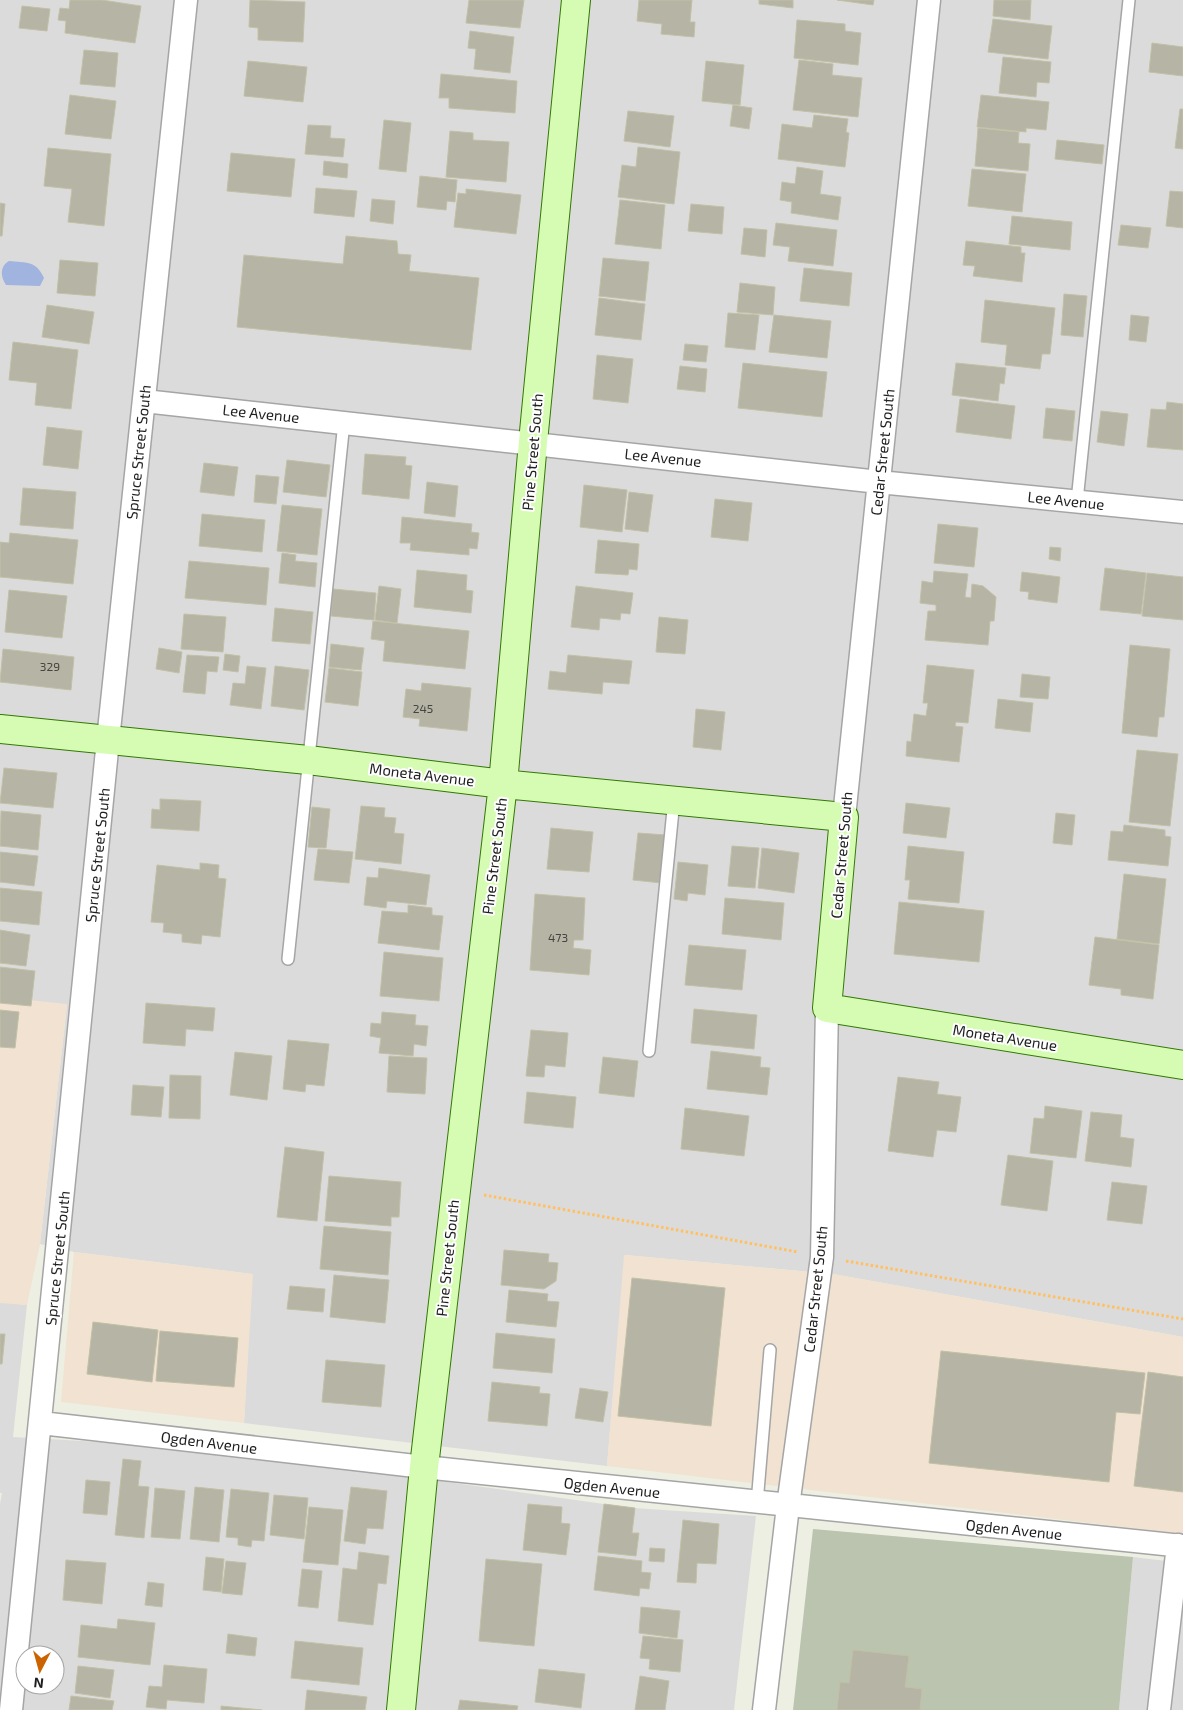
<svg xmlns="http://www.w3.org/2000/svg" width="1183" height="1710" font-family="'Exo 2',sans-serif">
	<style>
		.residential { fill: #dcdbdb; fill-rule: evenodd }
		.commercial { fill: #f1e2d1 }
		.construction { fill: #bac4ae }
		.water { fill: #a1b3df }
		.building { fill: #b5b4a5; stroke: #c2c0a5 }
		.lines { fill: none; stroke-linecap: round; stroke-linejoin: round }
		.lane-casing { stroke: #a5a5a5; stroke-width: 14 }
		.street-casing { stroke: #a5a5a5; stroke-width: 25 }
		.secondary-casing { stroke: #317900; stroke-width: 30 }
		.path { stroke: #ffc064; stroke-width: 3; stroke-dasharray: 2.5 2.5; stroke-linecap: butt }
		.lane { stroke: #fff; stroke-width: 11 }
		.street { stroke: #fff; stroke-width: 22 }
		.secondary { stroke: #d6fcb4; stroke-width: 28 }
		.labels { text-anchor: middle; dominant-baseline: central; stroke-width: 4; stroke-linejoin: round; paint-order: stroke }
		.number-label { font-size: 12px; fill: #444440 }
		.street-label { font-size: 15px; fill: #1e1e1e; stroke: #fff }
	</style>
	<rect width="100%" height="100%" fill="#edefe3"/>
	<path class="residential" d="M0 0H1183V1337L833 1274 625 1255 607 1466 244 1423 252 1274 74 1252 40 1244 67 1005 0 997Z
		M0 1302 27 1305 13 1437 204 1448 604 1504 633 1508 756 1516 734 1710H0V1504L2 1493H0ZM25 1655H55V1685H25Z
		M1133 1557 1183 1563V1710H1119Z"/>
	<path class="commercial" d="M0 997 67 1004 40 1244 27 1305 0 1303Z
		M74 1252 253 1274 244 1423 61 1402Z
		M624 1255 833 1274 1183 1337V1534L607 1466Z"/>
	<path class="construction" d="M813 1529 1133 1557 1119 1710H793Z"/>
	<path class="water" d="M9 261C26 263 36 260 44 278L40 286 6 285C0 276 0 266 9 261Z"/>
	<path class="building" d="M70 0H102L141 6 135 43 65 33 66 21 58 20 60 8 69 9Z
		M250 0 305 2 303 42 258 40V28L249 27Z
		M469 0H524L520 28 466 23Z
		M639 0H692L690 22H695L694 37 661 34 662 24 637 21Z
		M759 0H793V8L759 4Z
		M837 0H874L873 5Z
		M994 0H1031L1030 20 993 16Z
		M22 6 50 9 47 31 19 28Z
		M993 19 1052 26 1048 59 988 52Z
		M797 20 845 24V31L861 33 858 65 794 58Z
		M470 31 514 37 510 73 474 69 476 49 468 48Z
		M1152 43 1183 47V76L1149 72Z
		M84 50 118 53 115 87 80 84Z
		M1003 57 1051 62 1049 83 1037 82 1036 97 999 93Z
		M799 60 833 64 832 75 862 78 858 117 793 110Z
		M248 61 307 67 303 102 244 96Z
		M706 61 744 65 740 105 702 101Z
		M441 74 517 81 515 113 449 108V98H439Z
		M70 95 116 101 111 139 65 134Z
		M981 95 1049 102 1046 130 1026 128V132L977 127Z
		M733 105 752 108 749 129 730 126Z
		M1180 109H1183V149L1175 148Z
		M628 111 674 116 670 147 624 141Z
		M814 115 848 119 846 132 849 133 845 167 778 159 782 124 812 128Z
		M384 120 411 123 406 172 379 169Z
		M308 125 331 126 330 138 345 139 343 157 305 154Z
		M978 128 1019 132 1018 143 1030 144 1028 171 975 166Z
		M450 131 473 133V140L509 142 506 182 446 177Z
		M1057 140 1104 145 1102 164 1055 159Z
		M638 147 680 152 674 204 618 197 622 165 636 167Z
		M48 148 111 154 104 226 68 222 72 189 44 186Z
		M231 153 295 159 291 197 227 191Z
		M324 161 348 164 347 178 323 175Z
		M797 167 823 171 820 194 841 197 838 220 791 213 792 202 780 200 782 182 795 184Z
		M972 169 1026 174 1022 212 968 206Z
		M420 176 457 180 455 202 447 201 446 210 417 207Z
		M316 188 357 191 354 217 314 213Z
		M466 189 521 195 516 234 454 227 458 193 466 194Z
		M1170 191 1183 192V228L1166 226Z
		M372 199 395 201 393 224 370 221Z
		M620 200 665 205 661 249 615 244Z
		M0 203 5 204 2 236H0Z
		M691 204 724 207 722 234 688 231Z
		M1012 216 1072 222 1070 250 1009 244Z
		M776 223 837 230 833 266 788 261 790 247 773 245Z
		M1121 225 1151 228 1148 248 1118 245Z
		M744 228 767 230 765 257 741 254Z
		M346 236 397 241 398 254 411 255 409 271 479 278 471 350 237 327 244 255 343 264Z
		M966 241 1021 247V253H1025L1022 282 973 276 975 266 963 265Z
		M603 258 649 262 645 301 599 296Z
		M60 260 98 263 95 296 57 293Z
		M804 268 852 273 849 306 800 301Z
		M740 283 775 287 773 315 737 312Z
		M1064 294 1087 296 1083 337 1061 335Z
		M599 298 645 304 641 340 595 335Z
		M985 300 1055 308 1050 354H1042L1040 369 1005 365 1007 345 981 342Z
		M47 305 94 312 89 344 42 337Z
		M728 313 759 315 755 350 725 347Z
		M774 315 831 321 827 358 769 352Z
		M1131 315 1149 317 1146 342 1129 340Z
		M13 342 78 350 71 409 35 405 37 383 9 380Z
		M685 344 708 346 706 362 683 360Z
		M597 355 633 359 628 403 593 399Z
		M743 363 827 372 822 417 738 408Z
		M956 363 1006 368 1004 384 1000 383 998 401 952 395Z
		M680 366 707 369 705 392 677 389Z
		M960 399 1015 406 1011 439 956 432Z
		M1167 402 1183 404V450L1147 447 1151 409 1166 410Z
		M1046 408 1075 411 1072 441 1043 438Z
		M1101 411 1128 414 1124 446 1097 442Z
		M47 427 82 431 78 469 43 465Z
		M365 454 406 457 405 465 412 466 409 499 362 494Z
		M287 460 330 465 326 497 283 492Z
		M204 463 238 467 234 496 200 492Z
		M256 475 279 477 276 504 254 502Z
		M427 482 458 486 455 517 424 513Z
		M584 485 627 490 622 532 580 527Z
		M23 488 76 492 73 529 20 525Z
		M629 492 653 495 648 532 625 529Z
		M715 499 752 503 748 541 711 537Z
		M282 505 322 509 317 555 277 551Z
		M202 514 265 520 262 552 199 546Z
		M402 517 472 524 471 532 479 533 477 549 469 548V555L410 550 411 543H400Z
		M938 524 978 528 974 567 934 563Z
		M10 533 78 540 73 584 0 577V542L9 543Z
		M598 540 639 544 637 570 629 569 628 575 595 573Z
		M1050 547 1061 548 1060 561 1049 559Z
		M282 553 296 555 295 561 317 563 315 587 279 583Z
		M189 561 269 568 266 605 185 598Z
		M1105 568 1146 573 1141 614 1100 610Z
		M417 570 467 575 466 590 473 591 471 613 414 607Z
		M934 571 968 574 965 597 971 598 972 584 983 586 996 597 994 621H990L988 645 925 640 928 611H936V605L920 603 922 581 933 583Z
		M1022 572 1060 577 1057 603 1028 599 1029 592 1020 591Z
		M1147 573 1183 577V620L1142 616Z
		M379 586 401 589 397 623 375 620Z
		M576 586 633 593 630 614 621 613 620 620 600 618 599 630 571 627Z
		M333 589 376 593 374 620 331 616Z
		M9 590 67 596 62 638 5 632Z
		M275 608 313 612 310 644 272 641Z
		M184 614 226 617 223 652 181 649Z
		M659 617 688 620 685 654 656 652Z
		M373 621 469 631 465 669 383 661 385 641 371 639Z
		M331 644 364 648 361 670 329 667Z
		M1130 645 1170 649 1164 717H1159L1157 737 1122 733Z
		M159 648 182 652 179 673 156 669Z
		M3 649 74 657 71 690 0 682Z
		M225 654 240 656 238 672 223 670Z
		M187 655 219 657 217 672 207 671 205 694 183 692Z
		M568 655 632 661 629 684 603 682 602 694 548 689 550 671 566 673Z
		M927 665 974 670 968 723 956 722 955 726 963 727 959 762 906 756 907 741 911 742 914 714 926 716 928 703H923Z
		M247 666 266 668 261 709 230 705 233 683 245 684Z
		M275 666 309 670 304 710 271 706Z
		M329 668 362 672 358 706 325 702Z
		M1022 674 1050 677 1048 699 1020 697Z
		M422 683 471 688 467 731 419 726 420 719 403 717 406 689 421 691Z
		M998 699 1033 703 1030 732 995 728Z
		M696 709 725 712 721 750 693 747Z
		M1137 750 1178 754 1170 826 1129 822Z
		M4 768 57 773 53 808 0 803Z
		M160 799 201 801 199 831 151 828 152 809 160 810Z
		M906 803 950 808 946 838 903 833Z
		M361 806 385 808 384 817 396 818 394 833 404 834 401 864 355 859Z
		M312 807 330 809 326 848 308 847Z
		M1 811 41 815 38 850 0 846Z
		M1056 813 1075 815 1072 845 1053 843Z
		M1124 825 1165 830V836L1171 837 1168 866 1108 860 1111 831 1123 832Z
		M551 828 593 832 589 872 547 869Z
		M638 833 666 835 662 883 633 880Z
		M732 846 759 848 755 888 728 886Z
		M908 846 964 852 959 903 908 899 910 880H905Z
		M762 848 799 853 794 893 758 888Z
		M318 849 353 852 349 883 314 880Z
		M0 852 38 856 34 886 0 882Z
		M678 862 708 865 705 895 688 893 687 901 674 899Z
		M200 863 219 865 218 878 226 879 220 937 202 935 201 944 182 942V934L163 932 164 923 151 922 157 865 200 870Z
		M379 868 430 875 426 905 387 901 386 908 364 905 367 877 378 878Z
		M1124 874 1166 879 1159 944 1117 939Z
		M0 888 42 892 39 925 0 921Z
		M535 894 585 898 583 940H574L573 948 591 950 589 975 530 970Z
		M725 898 784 903 781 940 722 934Z
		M899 902 984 911 979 962 894 954Z
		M408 905 432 908V915L443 916 439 950 378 943 382 911 408 913Z
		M0 930 30 935 26 966 0 963Z
		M1095 937 1159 945 1153 999 1121 995V989L1089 985Z
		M689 945 746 950 742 990 685 985Z
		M384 952 443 958 439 1001 380 996Z
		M0 967 35 971 31 1006 0 1003Z
		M146 1003 215 1008 213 1031 186 1029 185 1046 143 1043Z
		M694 1009 757 1015 754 1049 691 1043Z
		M0 1010 19 1012 15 1048 0 1047Z
		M382 1012 416 1015 415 1025 428 1026 426 1046 414 1044 413 1056 379 1053 381 1038 370 1036 371 1023 381 1024Z
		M531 1030 568 1033 565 1067 545 1065 544 1077 526 1076Z
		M288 1040 329 1044 324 1086 306 1084 305 1092 283 1089Z
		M711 1051 761 1057 760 1067 770 1068 767 1095 707 1089Z
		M235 1052 272 1056 267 1100 230 1095Z
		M389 1056 427 1058 425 1094 387 1092Z
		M603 1057 638 1061 634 1097 599 1093Z
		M170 1075 201 1076 200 1119 169 1118Z
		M898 1077 939 1082 937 1094 961 1097 956 1132 937 1130 933 1157 888 1151Z
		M133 1085 164 1087 161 1117 131 1115Z
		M527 1092 576 1097 573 1128 524 1123Z
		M1045 1106 1082 1111 1076 1158 1030 1153 1034 1118 1044 1119Z
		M685 1108 749 1116 744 1156 681 1149Z
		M1091 1112 1122 1115 1120 1137 1134 1139 1131 1167 1085 1161Z
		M285 1147 324 1152 317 1221 277 1217Z
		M1008 1155 1053 1161 1047 1211 1001 1205Z
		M329 1176 401 1182 399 1217H391V1226L325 1221Z
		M1112 1182 1147 1186 1142 1224 1107 1220Z
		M324 1226 391 1232 388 1275 320 1269Z
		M504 1250 549 1254 548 1262 558 1263 556 1281 544 1289 501 1285Z
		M334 1275 389 1280 385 1323 330 1317Z
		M632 1278 725 1288 711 1426 618 1416Z
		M290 1286 325 1289 323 1312 287 1309Z
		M509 1290 548 1294 547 1301 559 1302 556 1327 506 1322Z
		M93 1322 158 1330 152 1382 87 1374Z
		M160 1331 238 1338 234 1387 156 1381Z
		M496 1333 555 1339 552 1373 493 1368Z
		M0 1334H5L2 1364H0Z
		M941 1351 1145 1373 1140 1414 1116 1412 1109 1482 929 1463Z
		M326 1360 385 1365 381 1407 322 1402Z
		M1148 1372 1183 1377V1492L1134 1486Z
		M492 1382 540 1387 539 1393 550 1394 547 1426 488 1421Z
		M580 1388 608 1392 603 1422 575 1418Z
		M123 1459 141 1461 138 1486 149 1487 144 1538 115 1535Z
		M86 1480 110 1482 107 1515 83 1513Z
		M195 1487 224 1490 219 1542 190 1539Z
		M351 1487 387 1491 383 1529 367 1528 365 1544 344 1541Z
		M155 1488 185 1491 180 1539 151 1537Z
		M231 1489 269 1493 264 1541 252 1540 251 1547 238 1545V1538L226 1537Z
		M274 1495 308 1498 304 1539 270 1535Z
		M528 1504 562 1507 561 1523 570 1524 566 1555 523 1550Z
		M604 1504 635 1508 632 1533H639L636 1556 598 1552Z
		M309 1507 343 1510 338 1565 303 1562Z
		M683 1520 719 1524 716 1564 697 1563 696 1583 677 1582Z
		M650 1548 665 1549 664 1562 649 1561Z
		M359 1552 389 1556 386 1584 378 1583 373 1625 338 1621 343 1568 357 1570Z
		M598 1556 642 1561 641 1572 651 1573 649 1589 640 1588 639 1596 594 1590Z
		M206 1557 224 1559 221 1592 203 1590Z
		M486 1559 542 1564 534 1646 479 1641Z
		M66 1560 106 1563 102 1604 63 1600Z
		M226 1561 246 1563 242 1595 222 1593Z
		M302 1569 322 1571 318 1608 298 1606Z
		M148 1582 164 1584 162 1607 145 1605Z
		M641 1607 680 1611 677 1638 639 1633Z
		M118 1619 155 1623 150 1665 78 1657 81 1625 117 1629Z
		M228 1634 257 1638 255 1656 226 1653Z
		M643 1636 683 1640 680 1672 649 1669 650 1659 640 1658Z
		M295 1641 363 1648 359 1685 291 1678Z
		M853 1650 909 1656 905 1687 922 1689 920 1710H837L840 1682 849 1683Z
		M164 1665 207 1669 204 1703 167 1700 166 1709 146 1707 149 1686 162 1687Z
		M78 1666 114 1670 110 1698 75 1693Z
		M539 1669 585 1674 581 1708 535 1702Z
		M640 1676 669 1681 665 1710H635Z
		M307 1690 367 1697 365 1710H305Z
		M71 1696 114 1701 112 1710H69Z
		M460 1700 518 1706 517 1710H458Z
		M221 1706 262 1710H221Z"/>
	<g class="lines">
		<defs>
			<path id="lane" d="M1077 501 1129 0
				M288 959 344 422
				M649 1051 674 800
				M757 1503 770 1350"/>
			<path id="street" d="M144 401 879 482 1183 512
				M844 817 929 0
				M41 1423 424 1467 1183 1546
				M11 1710 108 740 186 0
				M764 1710 788 1506 822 1257 827 1008
				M1159 1710 1178 1545"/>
			<path id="secondary" d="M0 729 308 760 503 784 844 817 827 1008 1183 1065
				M401 1710 424 1467 503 784 533 442 576 0"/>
		</defs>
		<use href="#lane" class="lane-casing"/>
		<use href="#street" class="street-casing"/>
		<use href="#secondary" class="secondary-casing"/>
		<path class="path" d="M484 1195 798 1252
			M846 1261 1183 1319"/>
		<use href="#lane" class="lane"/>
		<use href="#street" class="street"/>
		<use href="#secondary" class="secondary"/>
	</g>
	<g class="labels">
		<g class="number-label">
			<text x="50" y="666">329</text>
			<text x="423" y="708">245</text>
			<text x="558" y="937">473</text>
		</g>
		<g class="street-label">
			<text transform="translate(261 413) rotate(6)">Lee Avenue</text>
			<text transform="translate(138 452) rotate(-84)">Spruce Street South</text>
			<text transform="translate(532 452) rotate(-85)">Pine Street South</text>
			<text transform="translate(882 452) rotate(-84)">Cedar Street South</text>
			<text transform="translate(663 457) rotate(6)">Lee Avenue</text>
			<text transform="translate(1066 500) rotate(6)">Lee Avenue</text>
			<text transform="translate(422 774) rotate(7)">Moneta Avenue</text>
			<text transform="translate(97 855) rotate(-84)">Spruce Street South</text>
			<text transform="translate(841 855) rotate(-85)">Cedar Street South</text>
			<text transform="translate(494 856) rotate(-83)">Pine Street South</text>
			<text transform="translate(1005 1037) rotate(9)">Moneta Avenue</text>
			<text transform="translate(57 1258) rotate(-84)">Spruce Street South</text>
			<text transform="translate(447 1258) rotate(-84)">Pine Street South</text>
			<text transform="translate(815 1289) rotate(-84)">Cedar Street South</text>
			<text transform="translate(209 1442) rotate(7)">Ogden Avenue</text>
			<text transform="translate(612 1487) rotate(6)">Ogden Avenue</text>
			<text transform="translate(1014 1529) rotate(6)">Ogden Avenue</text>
		</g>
	</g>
	<g transform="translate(40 1670) rotate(186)"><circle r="24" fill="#ffffff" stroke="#a5a5a5"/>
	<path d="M0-4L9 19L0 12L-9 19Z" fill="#cb6300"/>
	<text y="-8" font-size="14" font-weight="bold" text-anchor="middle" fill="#1e1e1e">N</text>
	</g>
</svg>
